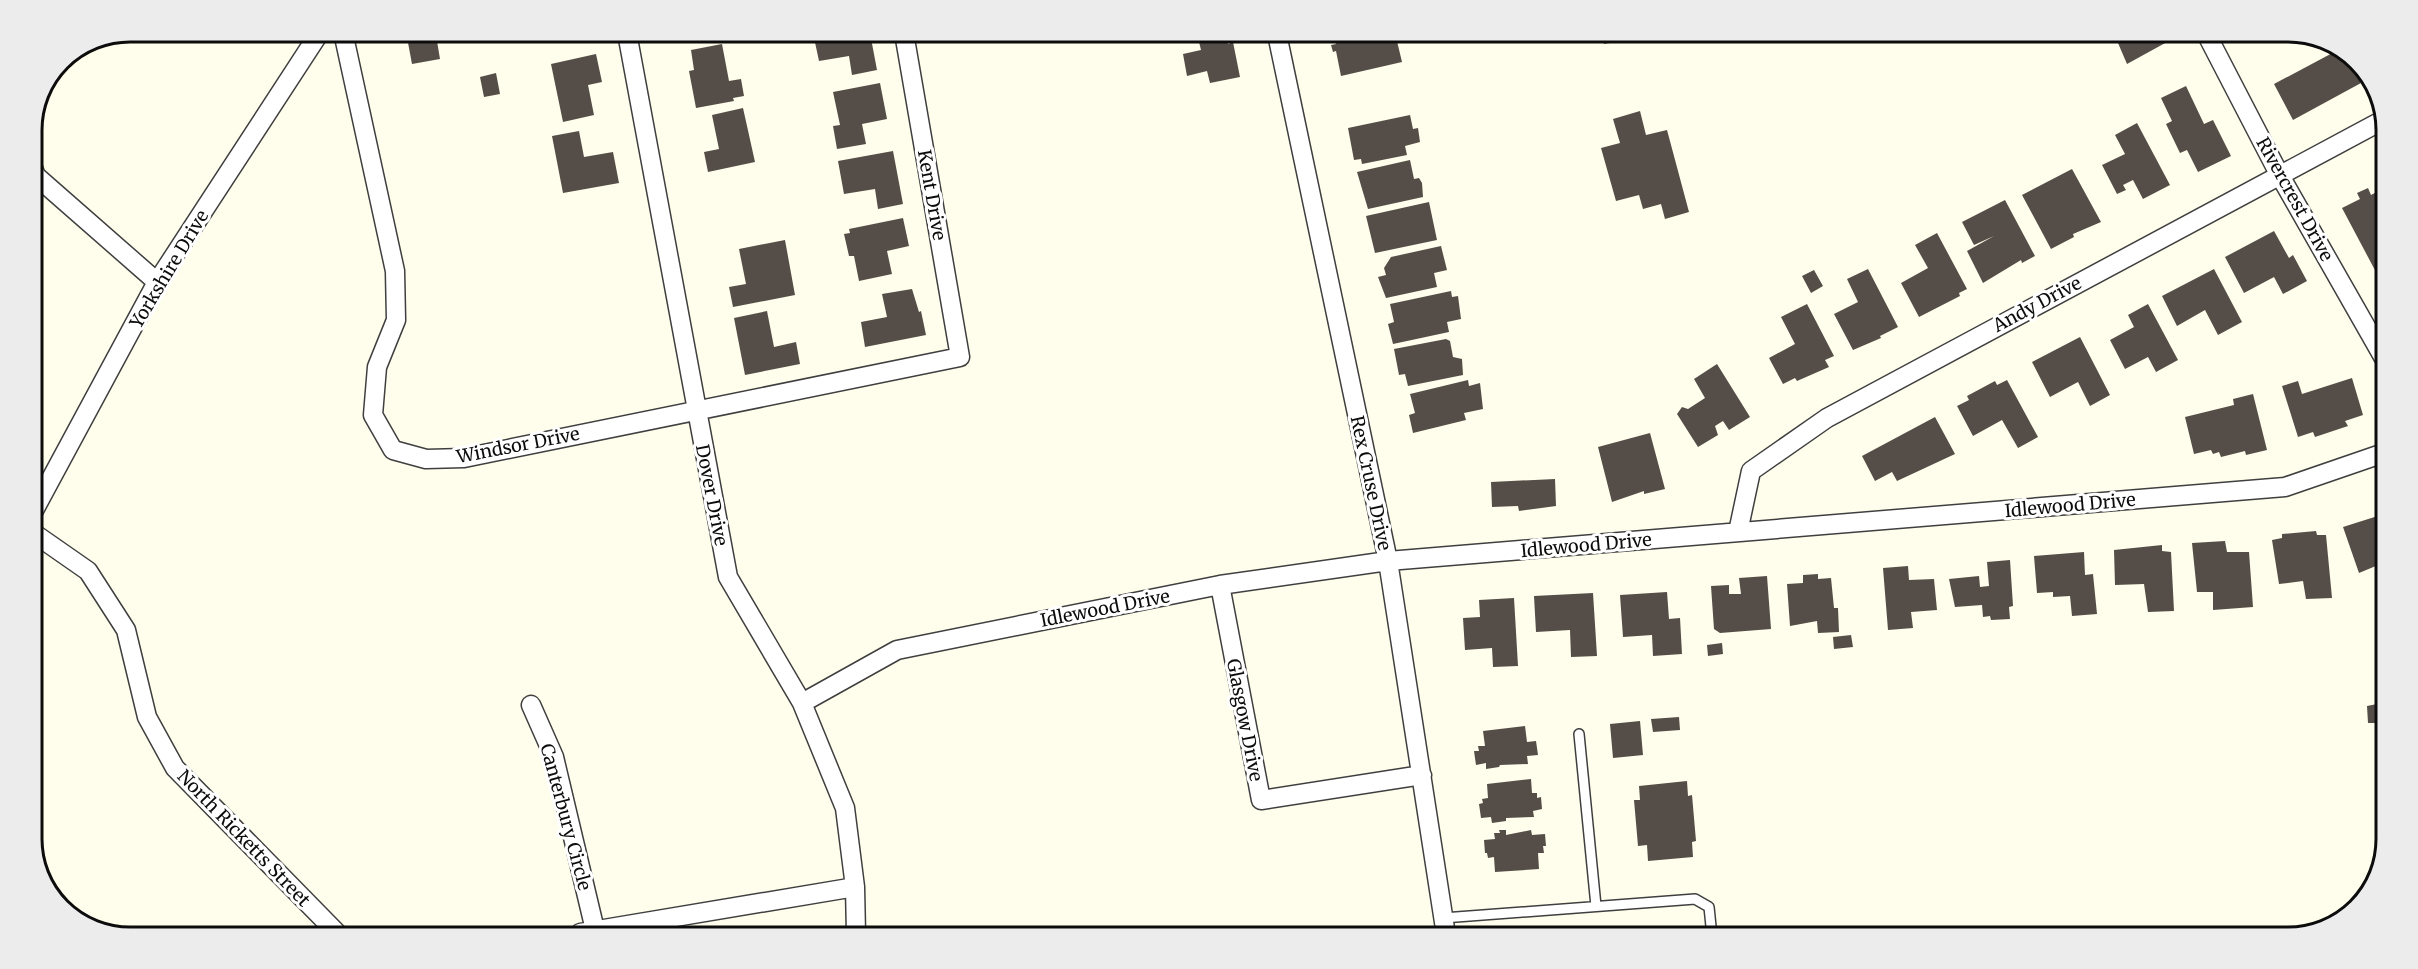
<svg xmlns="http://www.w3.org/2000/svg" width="2418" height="969" font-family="Merriweather,serif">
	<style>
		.building { fill: #554e48 }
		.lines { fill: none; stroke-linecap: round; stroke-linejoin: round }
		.lane-casing { stroke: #3f3f3f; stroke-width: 12 }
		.street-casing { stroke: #3f3f3f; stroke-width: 21 }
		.lane { stroke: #fff; stroke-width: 9 }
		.street { stroke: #fff; stroke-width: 18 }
		.labels { text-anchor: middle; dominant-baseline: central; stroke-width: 6; stroke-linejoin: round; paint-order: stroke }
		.street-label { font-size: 18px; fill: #0c0c0c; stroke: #fff }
		.rim { fill: none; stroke: #0c0c0c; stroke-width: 3 }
	</style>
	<rect width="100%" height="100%" fill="#fffdeb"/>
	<path class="building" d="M406 32H450L451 39 437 41 440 59 412 64Z
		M813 33H870L877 70 852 75 849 56 819 61Z
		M1197 34H1226L1228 44 1233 42 1240 77 1210 83 1207 71 1187 76 1183 54 1201 50Z
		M1350 34 1382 35 1383 40 1396 37 1402 62 1341 76 1336 51 1333 52 1331 45 1336 44 1334 38Z
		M1602 35H1646V36L1604 44Z
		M2115 36H2165L2167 42 2127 64Z
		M722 44 729 81 741 79 744 96 733 98 734 101 696 108 689 71 694 70 691 50Z
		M2338 50 2347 57 2361 83 2293 120 2274 84Z
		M596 54 602 82 588 85 594 115 563 122 551 64Z
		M496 73 500 94 484 97 480 77Z
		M880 83 887 119 862 124 866 144 837 149 833 126 840 125 833 92Z
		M2186 86 2204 124 2213 120 2231 156 2198 172 2187 150 2180 153 2166 124 2172 121 2161 98Z
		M743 108 755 162 708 172 704 152 719 149 712 115Z
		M1640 111 1646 135 1667 130 1689 212 1665 219 1661 204 1643 209 1639 195 1616 201 1601 148 1620 143 1613 119Z
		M1410 115 1413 129 1418 128 1420 142 1405 146 1407 155 1362 164 1361 159 1354 160 1348 128Z
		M2137 123 2170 185 2143 199 2133 180 2123 185 2126 190 2117 194 2102 165 2125 154 2115 135Z
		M579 131 584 157 613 152 619 183 563 193 552 136Z
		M893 151 903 204 878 209 875 189 844 194 838 161Z
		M1410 160 1414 179 1419 178 1422 183 1423 197 1368 209 1357 172Z
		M2072 169 2101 222 2073 234 2074 237 2051 249 2022 195Z
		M2386 187V233L2383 235 2385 240V279L2382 272 2377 274 2342 208 2360 199 2357 193 2368 188 2371 195Z
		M2005 200 2035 256 2022 263 2021 260 1983 283 1967 251 1994 236 1974 245 1962 222Z
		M1429 202 1437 240 1375 253 1366 216Z
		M903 218 909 246 887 251 892 274 859 281 854 256H849L844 234 850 233 849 229Z
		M2274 231 2289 258 2293 255 2307 281 2283 294 2274 277 2244 293 2225 257Z
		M1937 233 1967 289 1959 293 1960 296 1919 317 1901 283 1928 268 1915 245Z
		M785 240 795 295 733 307 729 287 746 284 739 249Z
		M1441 246 1447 270 1434 273 1437 287 1386 298 1378 277 1386 275 1384 268 1391 257Z
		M1868 269 1898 327 1880 336 1881 338 1853 350 1834 314 1858 302 1847 279Z
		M2214 269 2242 322 2218 335 2205 310 2177 326 2162 296Z
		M1814 270 1823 286 1811 293 1802 276Z
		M912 289 919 312 921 311 926 335 865 347 861 322 887 317 882 294Z
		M1451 291 1452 297 1458 296 1461 319 1447 322 1449 332 1393 344 1388 324 1394 322 1390 304Z
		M1807 304 1834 356 1825 360 1829 367 1797 381 1795 378 1783 384 1769 358 1795 344 1781 317Z
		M2148 304 2178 360 2156 372 2148 357 2125 369 2110 340 2134 327 2128 315Z
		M767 311 774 347 796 342 800 364 745 375 734 318Z
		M2080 337 2110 395 2090 406 2078 382 2050 397 2032 362Z
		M1446 339 1450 341 1453 357 1462 359 1463 375 1408 386 1405 374 1399 375 1394 349Z
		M1717 364 1750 417 1729 430 1723 421 1715 426 1718 435 1698 447 1677 414 1682 407 1688 409 1705 398 1694 379Z
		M2352 378 2363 415 2345 421 2348 426 2315 437 2313 432 2298 437 2282 386 2298 381 2302 394Z
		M1468 380 1469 386 1480 383 1483 409 1464 413 1466 420 1413 433 1409 415 1415 413 1410 394Z
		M2007 380 2038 437 2018 448 2002 420 1973 436 1957 406 1969 400 1967 396 1995 381 1997 385Z
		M2253 394 2267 450 2246 455 2245 451 2221 457 2219 452 2213 454 2211 450 2194 454 2185 417 2234 405 2233 399Z
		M1935 417 1955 454 1897 481 1892 472 1875 481 1862 456Z
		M1650 433 1665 489 1644 494V491L1612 502 1598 447Z
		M1555 479 1556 506 1519 511 1518 506 1492 507 1491 482Z
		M2384 514 2383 563 2359 573 2343 527Z
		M2316 531 2317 535H2326L2332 598 2306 599 2303 581 2279 584 2272 540 2282 538V534Z
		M2225 541 2227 552H2249L2253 607 2213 610V592H2197L2192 543Z
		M2162 545V551L2171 552 2174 611 2148 612 2144 584 2115 585 2114 550Z
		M2084 552 2085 575 2093 574 2097 614 2072 616 2070 596 2053 597V592L2037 593 2034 556Z
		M2010 560 2013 606 2009 607 2010 619 1991 620 1990 616 1983 617 1982 605 1955 607 1949 579 1979 576 1980 587 1989 586 1987 562Z
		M1908 566 1909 580 1934 579 1937 610 1911 612 1913 628 1888 630 1883 568Z
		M1818 574V579L1831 578 1834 608H1838L1839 632 1818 633 1817 621 1790 626 1787 584 1803 583V575Z
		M1767 576 1771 629 1720 633 1714 629 1711 586 1729 585V594H1741L1739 578Z
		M1667 592 1669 619 1680 618 1682 654 1653 656 1652 635 1623 637 1620 595Z
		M1593 593 1597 656 1571 657 1570 630 1536 632 1534 596Z
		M1514 598 1518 666 1493 667 1492 648 1465 650 1463 618 1480 617 1479 600Z
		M1851 635 1853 647 1834 649 1833 637Z
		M1722 643 1723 654 1708 656 1707 645Z
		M2382 697V723H2368L2367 706 2377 704Z
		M1679 717 1680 730 1653 732 1651 719Z
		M1640 721 1643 755 1613 758 1610 724Z
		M1525 726 1527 742 1536 741 1538 755 1527 756 1528 764 1500 765 1499 767 1486 769V763L1476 765 1474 751H1479L1478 746H1485L1483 731Z
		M1531 779 1532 793H1537V798L1541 797 1542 809 1533 811 1534 817 1506 818V821L1492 823 1491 817 1481 818 1479 804 1483 803 1482 799 1488 798 1487 784Z
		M1687 781 1688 796 1692 795 1696 841 1692 842 1693 857 1648 861 1647 845 1638 846 1634 800H1640L1639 786Z
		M1499 830H1506V835L1531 830 1532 835 1545 834 1546 846H1543L1544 853H1538L1539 869 1495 872 1494 857 1488 858 1487 853H1485L1484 840 1495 839 1494 833H1500Z"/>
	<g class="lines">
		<defs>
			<path id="lane" d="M1579 734 1596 906
				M1443 918 1695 899 1709 907 1712 936"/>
			<path id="street" d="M343 32 395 271 396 320 377 367 373 415 393 450 426 459 464 458 960 357 904 33
				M627 33 728 577 802 703 845 808 855 887 856 934
				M1277 34 1388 561 1446 935
				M2208 37 2279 174 2385 360
				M32 165 36 176 157 282
				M32 514 157 282 320 32
				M32 532 88 571 126 630 147 717 175 768 337 933
				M1738 532 1751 471 1827 418 2385 119
				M1220 585 1261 800 1422 775
				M802 703 897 650 1220 585 1388 561 2285 487 2384 453
				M531 705 554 757 595 930
				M32 843 33 848
				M580 933 855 887"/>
		</defs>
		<use href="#lane" class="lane-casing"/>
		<use href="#street" class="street-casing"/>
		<use href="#lane" class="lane"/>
		<use href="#street" class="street"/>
	</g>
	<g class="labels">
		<g class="street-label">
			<text transform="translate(932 195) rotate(80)">Kent Drive</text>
			<text transform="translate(2295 199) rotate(61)">Rivercrest Drive</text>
			<text transform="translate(169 269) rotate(-59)">Yorkshire Drive</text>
			<text transform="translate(2037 304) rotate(-28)">Andy Drive</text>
			<text transform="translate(518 445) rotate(-11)">Windsor Drive</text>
			<text transform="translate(1371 483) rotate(78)">Rex Cruse Drive</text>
			<text transform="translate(712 495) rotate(79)">Dover Drive</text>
			<text transform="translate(2070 505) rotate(-5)">Idlewood Drive</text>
			<text transform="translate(1586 545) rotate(-5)">Idlewood Drive</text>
			<text transform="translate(1105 608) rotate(-11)">Idlewood Drive</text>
			<text transform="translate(1245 720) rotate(79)">Glasgow Drive</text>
			<text transform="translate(566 817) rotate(75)">Canterbury Circle</text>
			<text transform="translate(244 838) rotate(46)">North Ricketts Street</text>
		</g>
	</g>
	<path d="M0 0H2418V969H0ZM130 42H2288A88 88 0 0 1 2376 130V839A88 88 0 0 1 2288 927H130A88 88 0 0 1 42 839V130A88 88 0 0 1 130 42Z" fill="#ececec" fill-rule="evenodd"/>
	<path class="rim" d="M130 42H2288A88 88 0 0 1 2376 130V839A88 88 0 0 1 2288 927H130A88 88 0 0 1 42 839V130A88 88 0 0 1 130 42Z"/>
</svg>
